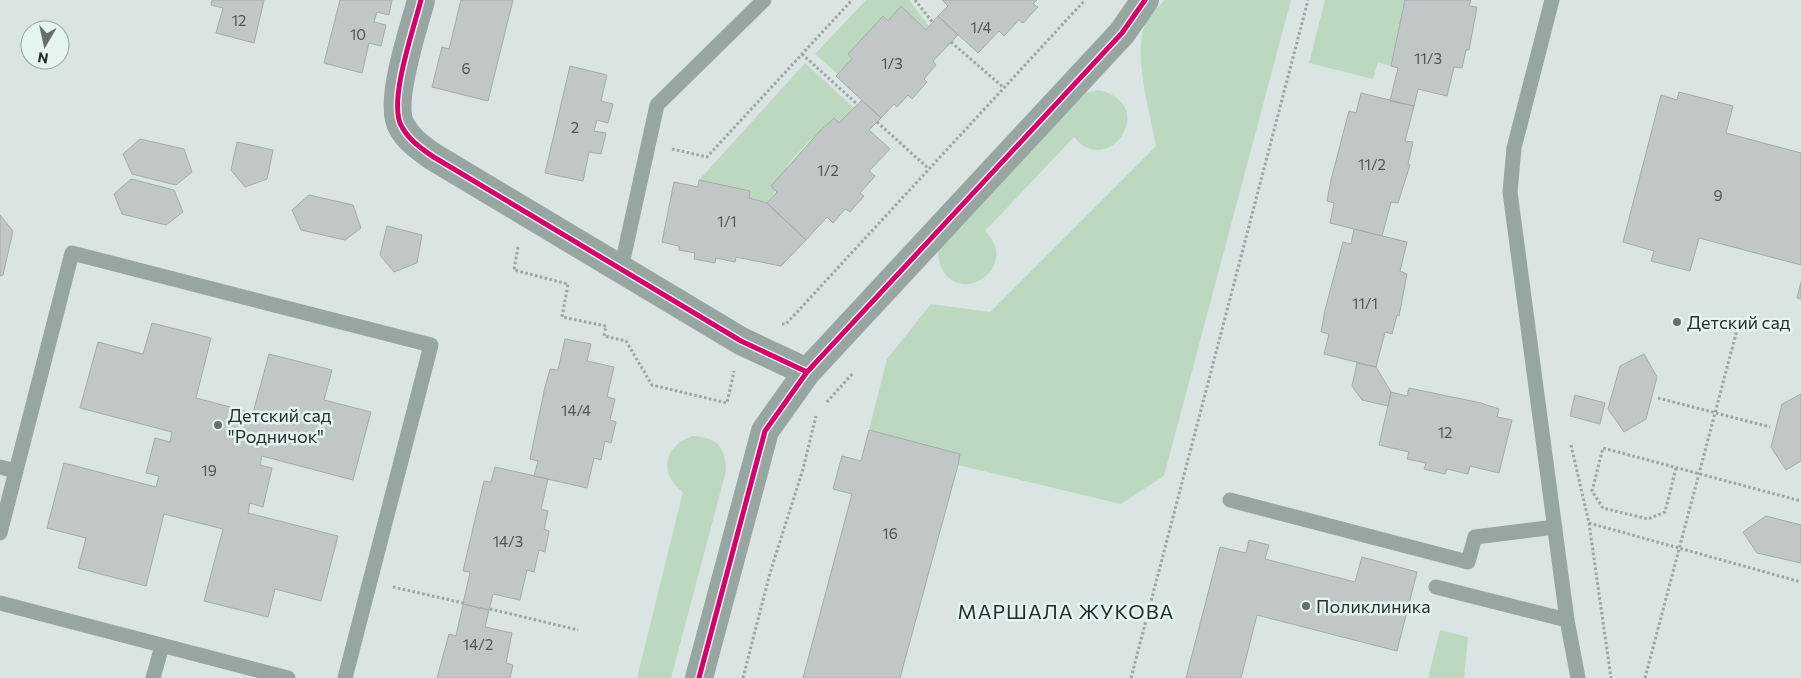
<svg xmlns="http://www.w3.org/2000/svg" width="1801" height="678" font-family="Commissioner,sans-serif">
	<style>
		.green { fill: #bcd9c0 }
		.building { fill: #c0c7c6; stroke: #a4abab }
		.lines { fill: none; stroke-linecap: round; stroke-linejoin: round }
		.path { stroke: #99a5a1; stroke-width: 3; stroke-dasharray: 2.5 2.5; stroke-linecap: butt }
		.service { stroke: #98a6a1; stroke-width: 15 }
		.minor { stroke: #98a6a1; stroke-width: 28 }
		.cycleway-casing { stroke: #e4f4f1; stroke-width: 8 }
		.cycleway { stroke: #d6006c; stroke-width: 5 }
		.poi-dot { fill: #676e6d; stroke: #e4f4f1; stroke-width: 2 }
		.labels { text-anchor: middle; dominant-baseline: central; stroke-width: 5; stroke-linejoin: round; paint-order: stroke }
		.number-label { font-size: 15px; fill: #4f5554 }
		.poi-label { font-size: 18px; fill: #292f2e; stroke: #e4f4f1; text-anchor: start }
		.quarter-label { font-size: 20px; letter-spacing: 1px; fill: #212e2b; stroke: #e4f4f1 }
	</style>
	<rect width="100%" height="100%" fill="#dae4e2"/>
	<path class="green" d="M866 0H909L929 26 926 30 901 6 888 21 883 16 848 54 852 59 838 74 815 54Z
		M1164 0H1291L1164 476 1121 504 958 465 960 454 869 430 887 359 931 304 990 312 1156 146C1150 112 1133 57 1145 24 1149 15 1159 8 1164 0Z
		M1325 0H1405L1391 66 1378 62 1373 79 1309 63Z
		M805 63 854 108 839 123 834 118C823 130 792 155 786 169 780 180 777 192 767 203L749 198 750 191 699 180Z
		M1098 90C1161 104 1108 180 1074 137L985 231C1020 264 965 306 943 271 938 261 937 255 939 245L1075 101 1085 93Z
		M692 436C716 437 726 446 726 471L671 678H637L683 492C658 474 664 446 692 436Z
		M1440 630 1468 637 1464 678H1428Z"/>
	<path class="building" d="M212 0H264L254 43 216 33 223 8 211 5Z
		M340 0H392L389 15 377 12 374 22 386 25 381 46 369 43 362 73 324 63Z
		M461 0H513L488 101 432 87 442 47 449 49Z
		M942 0H1037L1033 4 1038 7 1023 23 1019 20 1004 36 999 31 978 53 938 16 948 6Z
		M1405 0H1471L1469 6 1477 7 1469 50H1466L1462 68 1454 67 1447 96 1418 89 1414 106 1390 101 1398 68 1391 66Z
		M901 6 926 30 938 16 958 35 933 61 936 65 924 79 927 82 912 99 908 95 897 107 894 104 881 118 836 76 852 59 848 54 883 16 888 21Z
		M570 66 607 75 601 101 613 104 608 123 597 120 594 131 606 133 601 154 589 152 583 181 545 173Z
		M1679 92 1733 106 1726 133 1801 153V265L1699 238 1690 271 1651 261 1654 251 1623 242 1661 95 1677 100Z
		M1361 93 1414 106 1405 141 1413 142 1408 164 1410 165 1398 203 1391 202 1382 236 1330 223 1334 203 1327 201 1331 180 1349 111 1356 113Z
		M862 100 881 118 869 130 890 149 869 171 875 176 860 193 864 196 850 212 845 209 833 223 827 217 806 240 767 203 777 192 771 186 820 131 834 118 839 123Z
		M140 139 184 149 192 172 176 185 132 174 123 154Z
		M237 142 273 150 267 179 245 187 231 170Z
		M131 179 174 190 183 212 166 225 122 214 114 194Z
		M699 180 750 191 749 198 767 203 806 240 781 266 736 257 735 262 716 258 715 263 694 259 695 253 679 250V246L662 242 674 182 698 187Z
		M309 195 353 205 361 228 345 240 301 230 292 210Z
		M0 215 13 231 3 275 0 276Z
		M387 226 422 235 417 263 394 272 380 255Z
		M1354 229 1407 242 1400 271 1407 274 1399 316 1397 315 1392 334 1385 332 1376 367 1324 354 1329 334 1321 332 1325 310 1343 242 1351 244Z
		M1801 282V299L1797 298Z
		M152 323 211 338 196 398 253 413 269 354 332 370 324 400 371 412 353 480 262 456 260 465 272 468 263 507 250 503 248 513 338 536 321 601 275 589 268 617 204 601 223 529 164 514 146 586 78 568 86 538 47 528 64 463 156 487 159 476 146 473 155 438 170 442 172 432 80 408 98 342 143 354Z
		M565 339 591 344 587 361 614 367 607 397 615 399 610 420 616 422 611 443 605 441 601 460 594 458 587 488 534 476 538 461 530 459 545 387 550 369 558 370Z
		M1644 354 1657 377 1646 419 1624 432 1608 409 1620 366Z
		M1357 363 1376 367 1391 392 1388 406 1362 400 1352 386Z
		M1409 388 1481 403 1499 409 1497 417 1512 420 1499 473 1470 466 1468 474 1447 469 1445 474 1424 469 1426 463 1407 459 1409 452 1379 445 1391 392 1407 396Z
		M1801 394V461L1786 470 1771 447 1782 404Z
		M1575 395 1605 403 1600 424 1570 416Z
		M869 430 960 454 958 465 900 678H803L852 494 833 489 842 456 861 461Z
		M495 467 548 479 541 509 548 511 544 529 549 531 545 552 539 550 534 572 527 570 520 600 493 594 489 610 463 604 470 572 463 571 484 481 491 482Z
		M1766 516 1801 525V563L1757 553 1743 532Z
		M1249 540 1269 545 1265 559 1355 582 1362 557 1417 572 1397 651 1257 615 1241 678H1186L1220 547 1246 553Z
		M463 604 489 610 485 627 512 633 506 663 513 665 510 678H437L449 634 456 636Z"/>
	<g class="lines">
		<path class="path" d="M915 0 933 23
			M951 42 1004 88
			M802 54 857 104
			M877 122 929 169
			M672 149 707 157 852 0
			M518 247 514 270 568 284 562 317 606 326 604 336 626 341 652 385 727 403 734 371
			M782 324H786L1085 0
			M1658 398 1770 427
			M827 402 853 373
			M1571 445 1589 523 1611 678
			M1676 468 1665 512 1648 519 1603 508 1592 491 1603 448 1801 501
			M1589 523 1801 582
			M393 587 463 603
			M490 609 578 630
			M743 678 770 573 803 469 816 416
			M1131 678 1308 0
			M1645 678 1738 326"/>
		<path class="service" d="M1552 0 1514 148 1510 192 1567 620 1578 678
			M621 269 657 105 764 0
			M0 467 16 471
			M1230 500 1468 562 1475 537 1555 527
			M0 533 72 253 431 345 345 678
			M1436 587 1567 620
			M0 603 288 678
			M153 678 162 646"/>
		<path class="minor" d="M421 0C414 28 387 104 402 127 409 140 421 148 432 156L741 341 807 372
			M699 678 765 431 807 372 1122 33 1145 0"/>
		<defs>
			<path id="cycleway" d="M421 0C414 28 387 104 402 127 409 140 421 148 432 156L741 341 807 372
				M699 678 765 431 807 372 1122 33 1145 0"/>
		</defs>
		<use href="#cycleway" class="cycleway-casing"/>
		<use href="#cycleway" class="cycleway"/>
	</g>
	<g class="poi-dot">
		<circle cx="1677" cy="322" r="5"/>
		<circle cx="218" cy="425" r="5"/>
		<circle cx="1306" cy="606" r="5"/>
	</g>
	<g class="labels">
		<g class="number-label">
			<text x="239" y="20">12</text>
			<text x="981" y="27">1/4</text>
			<text x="358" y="34">10</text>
			<text x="1428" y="58">11/3</text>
			<text x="892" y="63">1/3</text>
			<text x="466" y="68">6</text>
			<text x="575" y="127">2</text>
			<text x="1372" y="164">11/2</text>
			<text x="828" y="170">1/2</text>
			<text x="1718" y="195">9</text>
			<text x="727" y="221">1/1</text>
			<text x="1365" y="303">11/1</text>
			<text x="576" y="410">14/4</text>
			<text x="1445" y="432">12</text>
			<text x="209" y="470">19</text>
			<text x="890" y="533">16</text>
			<text x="508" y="541">14/3</text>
			<text x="478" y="644">14/2</text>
		</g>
		<g class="poi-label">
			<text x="1687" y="322">Детский сад</text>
			<text x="228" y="415">Детский сад<tspan x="228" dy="21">"Родничок"</tspan></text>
			<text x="1316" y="606">Поликлиника</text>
		</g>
		<g class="quarter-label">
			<text x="1066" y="611">МАРШАЛА ЖУКОВА</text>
		</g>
	</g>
	<g transform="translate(45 45) rotate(189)"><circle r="24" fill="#e4f4f1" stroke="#99a5a3"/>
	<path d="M0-4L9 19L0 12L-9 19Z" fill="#676e6d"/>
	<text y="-8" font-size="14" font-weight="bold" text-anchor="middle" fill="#292f2e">N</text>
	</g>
</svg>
